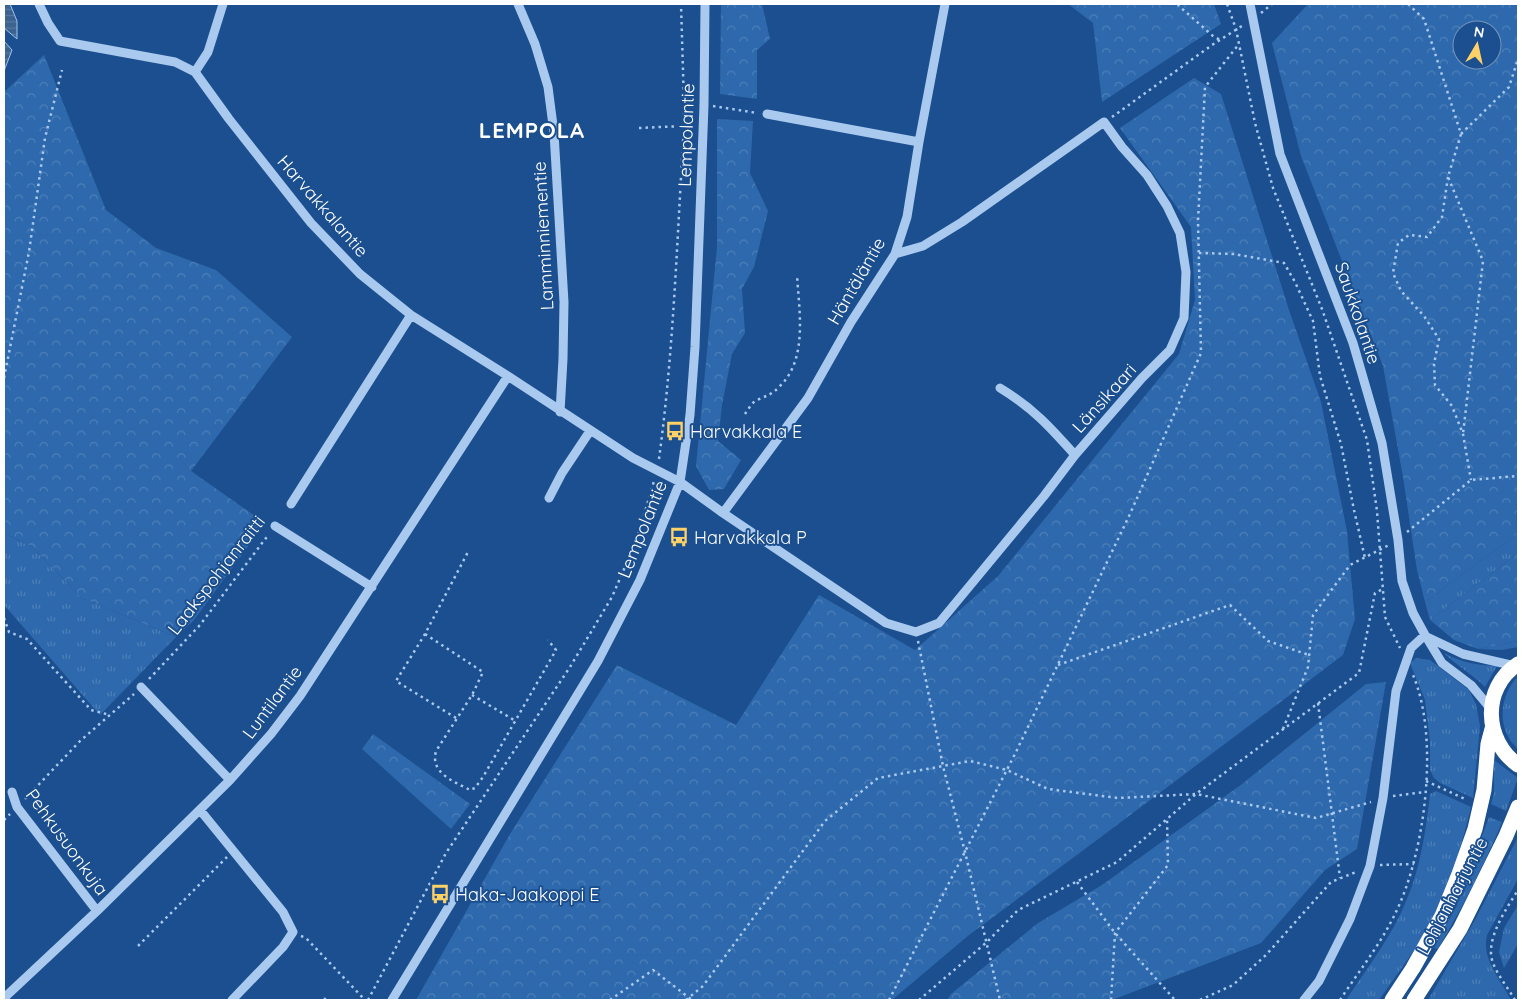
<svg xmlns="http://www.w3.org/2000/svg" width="1522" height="1004" font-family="Quicksand,sans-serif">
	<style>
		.grass { fill: url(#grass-tufts) }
		.forest { fill: url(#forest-crowns); fill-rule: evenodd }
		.water { fill: url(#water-rules); stroke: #9cc4f0 }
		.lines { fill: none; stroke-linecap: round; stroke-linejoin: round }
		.path { stroke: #a9c9ee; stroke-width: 2.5; stroke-dasharray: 2.5 4; stroke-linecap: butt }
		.minor { stroke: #a9c9ee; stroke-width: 9 }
		.highway { stroke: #fff; stroke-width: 15 }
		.labels { text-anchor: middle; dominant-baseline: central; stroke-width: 4; stroke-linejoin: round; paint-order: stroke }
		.street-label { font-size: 18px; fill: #fff; stroke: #1b4f8f }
		.poi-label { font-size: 18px; fill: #fff; stroke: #1b4f8f; text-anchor: start }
		.district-label { font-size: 22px; font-weight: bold; letter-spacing: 1px; fill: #fff; stroke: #1b4f8f }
	</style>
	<defs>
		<pattern id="grass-tufts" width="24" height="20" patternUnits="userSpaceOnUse" patternTransform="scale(1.25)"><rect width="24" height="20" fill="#2e69ad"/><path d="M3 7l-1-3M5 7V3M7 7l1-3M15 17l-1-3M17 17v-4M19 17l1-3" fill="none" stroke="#4d80b9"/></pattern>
		<pattern id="forest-crowns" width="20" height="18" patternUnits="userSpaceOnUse" patternTransform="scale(1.25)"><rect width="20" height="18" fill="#2e69ad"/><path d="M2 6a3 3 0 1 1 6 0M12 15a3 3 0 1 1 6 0" fill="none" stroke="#4d80b9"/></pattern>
		<pattern id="water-rules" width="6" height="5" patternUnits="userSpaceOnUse" patternTransform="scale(1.25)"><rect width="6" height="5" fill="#3c6290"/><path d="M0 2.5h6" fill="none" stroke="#597aa1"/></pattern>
	</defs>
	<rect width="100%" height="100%" fill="#1b4f8f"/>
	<path class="grass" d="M1518 466V553L1430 620 1425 602 1516 535Z
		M4 533 32 547 82 598 176 637 100 715 4 605Z
		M1518 641V647L1502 650 1478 649Z
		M1444 653C1463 663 1476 665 1497 666L1485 687C1472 674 1457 666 1444 653Z
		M1416 658 1430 660 1469 690 1476 704 1480 726 1473 798 1440 783 1434 778 1430 770V742L1425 700 1410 663Z
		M1518 676V749C1496 730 1499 696 1518 676Z
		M1494 760 1518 778 1506 811 1491 804 1494 793Z
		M1436 791 1471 807C1463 840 1453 874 1439 906 1424 939 1400 970 1379 1000H1346C1367 968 1393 935 1407 899 1421 865 1426 829 1430 794Z
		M1489 817 1502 822C1484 866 1462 908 1438 949L1434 948 1457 905Z
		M1518 837V879L1487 935C1481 959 1501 980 1511 1000H1428L1475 920Z
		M1518 905V944L1504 968 1499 952 1504 928Z"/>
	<path class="forest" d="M721 4H762L770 39 757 50V99L720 94Z
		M1068 4H1214L1221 24 1102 102 1093 23Z
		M1308 4H1518V466L1516 535 1425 602 1417 570 1403 477 1383 366 1301 156 1272 43ZM1462 30H1492V60H1462Z
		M44 55 106 210 156 248 216 270 292 337 191 471 265 523 194 620 176 637 82 598 32 547 4 533V92Z
		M1194 78 1221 94 1289 310 1321 402 1347 531 1350 565 1355 619 1343 655 1097 840 969 935 892 1000H416L510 834 617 665 736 725 819 595 915 650 998 576 1179 354 1195 300 1191 227 1120 128Z
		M717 119 753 121 750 173 768 211 754 267 742 289 745 333 732 354 722 405 718 441 741 460 724 489 709 490 696 466 717 247Z
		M1518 553V641L1478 649 1454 640 1430 620Z
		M1386 682 1357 849 1325 870 1261 943 1112 1000H947L951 994 1038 923 1102 885 1242 784 1366 684Z
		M373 734 470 804 451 829 362 749Z"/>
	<path class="water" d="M4 4H10L17 21V39L4 28Z
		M4 41 12 50 4 71Z"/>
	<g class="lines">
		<path class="path" d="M1178 4 1179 6 1213 36 1220 40
			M1227 4 1236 29 1255 123 1273 188 1322 309 1367 440 1377 511 1385 617 1400 648
			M1408 4 1424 19 1461 134 1448 177 1483 261 1463 434
			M1261 13 1272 4
			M713 106 757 113
			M1112 117 1212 45 1245 24
			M639 128 683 126
			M1461 134 1509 87 1518 59
			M1448 177 1442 217 1427 237 1409 235 1398 243 1393 273 1401 291 1424 316 1439 339 1434 364 1435 385 1452 406 1463 434 1471 480
			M1199 253 1234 254 1284 263 1295 282 1313 321 1320 376 1341 444 1354 510 1365 558
			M4 378 29 252 45 138 62 70
			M745 414C748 410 752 402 757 400 766 396 773 394 780 386 808 359 799 310 797 275
			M659 459C674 348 677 237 684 126V104L681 4
			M1407 532 1471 480 1517 476 1518 474
			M4 618 9 632 27 639 91 710 110 715
			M425 634 483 672 472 695 436 751C430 773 453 781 470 790L475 788 483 777 556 650 548 640
			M918 641 943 766 965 852 1000 1000
			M1058 665 1230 605 1268 641 1309 655
			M149 679 200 625 269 534
			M472 695 514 720
			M1318 703 1340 878
			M456 718 396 681 425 634 469 550
			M1283 729 1308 667 1313 615 1350 565 1389 545
			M1426 781 1467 800
			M1393 796 1425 792
			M25 799 80 741 134 694
			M4 820 10 814
			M1380 865 1414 864
			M1077 882 1115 933 1175 1000
			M301 936 306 938 365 1000
			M138 946 227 857
			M324 1000 328 996
			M368 1000 446 853 570 667 612 597 637 539 654 481
			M610 1000 653 970 692 1000
			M686 1000 703 986 825 821 878 778 970 761 1007 770 1048 789 1118 798 1196 794 1316 818 1371 802
			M889 1000 1015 754 1130 514 1201 353 1198 221 1205 87 1239 44
			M919 1000 987 942 1018 910 1117 862 1196 794 1359 673 1375 593 1383 589
			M1111 1000 1115 933 1168 865 1167 819
			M1200 1000 1233 985 1266 955 1331 882 1356 872
			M1340 1000C1359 971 1380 945 1395 914 1425 854 1440 738 1413 675
			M1515 1000C1508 988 1498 976 1493 963 1484 940 1507 908 1518 890"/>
		<path class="minor" d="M39 4 48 23 60 41 175 62 195 72 229 119 311 223 360 274 411 315 508 376 633 458 680 482 723 513 886 623 916 632 939 623 1044 496 1075 455 1142 378 1170 350 1184 318 1186 272 1180 233 1167 206 1147 175 1122 147 1104 122 962 222 923 246 895 254
			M518 4 535 44 548 87 554 133 564 302 563 359 560 412
			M1250 4 1280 154 1353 343 1382 443 1398 540 1402 581 1413 613 1425 635 1442 663 1471 685 1491 709
			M195 72 208 52 223 4
			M767 114 919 142
			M1000 388C1033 408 1050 427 1075 455
			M549 498 562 473 590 431
			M291 504 411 315
			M723 513 808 398 851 322 895 254 907 217 919 142 945 4
			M275 526 372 587
			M1427 637 1463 654 1515 666
			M141 687 230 780
			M12 792 17 807 97 911
			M200 810 283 912 293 932 283 947 232 1000
			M4 998 97 911 230 780 271 734 300 696 508 376
			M392 1000 598 661 640 580 680 482 690 415 695 347 704 105 705 4
			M1304 1000 1319 981 1350 919 1370 866 1383 798 1396 691 1411 648 1425 635"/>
		<path class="highway" d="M1518 664C1481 688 1484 741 1518 765
			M1392 1000 1413 968 1442 916 1459 874 1475 829 1484 790 1488 744 1492 729
			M1414 1000 1460 929 1506 836 1518 807"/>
	</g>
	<defs>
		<symbol id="bus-bare" viewBox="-9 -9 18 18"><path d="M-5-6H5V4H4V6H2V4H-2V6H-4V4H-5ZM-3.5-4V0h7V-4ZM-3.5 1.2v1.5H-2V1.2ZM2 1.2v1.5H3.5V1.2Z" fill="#ffd166" stroke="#1b4f8f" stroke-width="2.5" paint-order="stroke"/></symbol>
	</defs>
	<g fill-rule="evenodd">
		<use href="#bus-bare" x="661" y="417" width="28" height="28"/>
		<use href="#bus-bare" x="665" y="523" width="28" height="28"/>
		<use href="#bus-bare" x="426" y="880" width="28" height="28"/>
	</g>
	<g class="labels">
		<g class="street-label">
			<text transform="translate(686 135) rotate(-88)">Lempolantie</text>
			<text transform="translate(323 206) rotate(49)">Harvakkalantie</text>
			<text transform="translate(543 236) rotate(-93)">Lamminniementie</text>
			<text transform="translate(856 281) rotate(-60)">Häntäläntie</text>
			<text transform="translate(1358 313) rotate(71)">Saukkolantie</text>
			<text transform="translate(1104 398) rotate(-48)">Länsikaari</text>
			<text transform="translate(642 529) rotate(-68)">Lempolantie</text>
			<text transform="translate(216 575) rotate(-52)">Laakspohjanraitti</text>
			<text transform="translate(272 702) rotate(-53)">Luntilantie</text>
			<text transform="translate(67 842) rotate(54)">Pehkusuonkuja</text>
			<text transform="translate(1452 896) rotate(-62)">Lohjanharjuntie</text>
		</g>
		<g class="poi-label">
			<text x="690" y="431">Harvakkala E</text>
			<text x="694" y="537">Harvakkala P</text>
			<text x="455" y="894">Haka-Jaakoppi E</text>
		</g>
		<g class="district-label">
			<text x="532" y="130">LEMPOLA</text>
		</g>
	</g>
	<rect width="1522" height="1004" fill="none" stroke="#ffffff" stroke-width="10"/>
	<g transform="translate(1477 45) rotate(9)"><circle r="24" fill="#1b4f8f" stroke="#7695bc"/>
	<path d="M0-4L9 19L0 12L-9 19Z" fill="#ffd166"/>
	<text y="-8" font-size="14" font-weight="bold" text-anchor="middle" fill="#ffffff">N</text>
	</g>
</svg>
